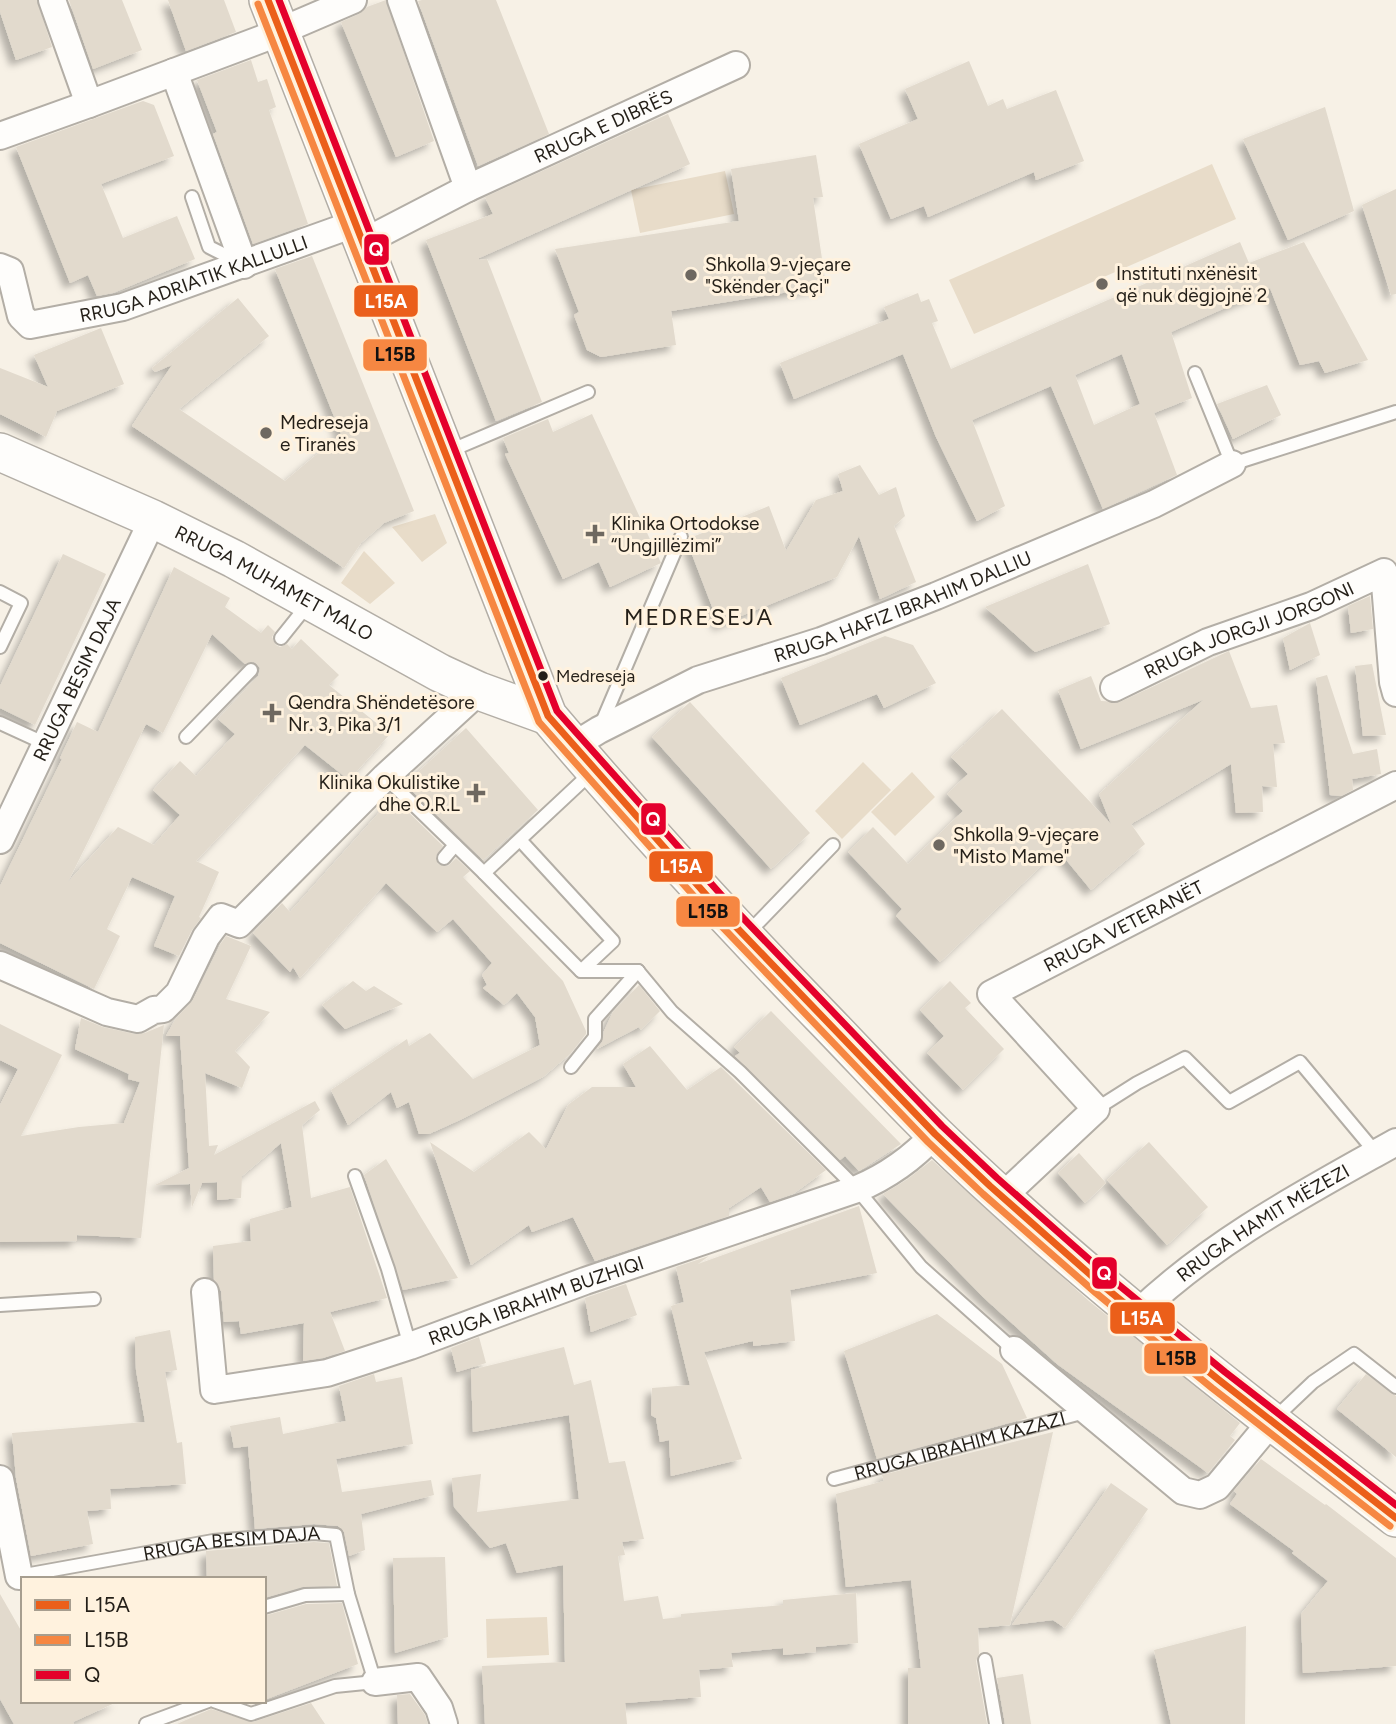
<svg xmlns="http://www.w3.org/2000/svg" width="1396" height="1724" font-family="Figtree,sans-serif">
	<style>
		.green { fill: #e8dcc9 }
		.building { fill: #e2dacd; fill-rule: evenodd; filter: url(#shadow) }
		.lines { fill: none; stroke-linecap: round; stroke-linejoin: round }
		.lane-casing { stroke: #b3aea6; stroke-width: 16 }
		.street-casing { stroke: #b3aea6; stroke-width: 30 }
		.secondary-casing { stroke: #b3aea6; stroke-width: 40 }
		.lane { stroke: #fefdfb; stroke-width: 12 }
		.street { stroke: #fefdfb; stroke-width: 26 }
		.secondary { stroke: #fefdfb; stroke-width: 37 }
		.bus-1-casing { stroke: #fff2de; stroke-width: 12 }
		.bus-2-casing { stroke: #fff2de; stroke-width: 12 }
		.bus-3-casing { stroke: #fff2de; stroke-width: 12 }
		.bus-1 { stroke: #eb5f1a; stroke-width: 7 }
		.bus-2 { stroke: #f68742; stroke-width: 7 }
		.bus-3 { stroke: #e4002b; stroke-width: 7 }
		.poi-dot { fill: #6e6860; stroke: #fff2de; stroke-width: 2.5 }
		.bus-dot { fill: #241f18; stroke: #fff2de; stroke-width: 2.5 }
		.labels { text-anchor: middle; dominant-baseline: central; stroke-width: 6; stroke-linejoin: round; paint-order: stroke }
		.bus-label { font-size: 17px; fill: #241f18; stroke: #fff2de; text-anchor: start }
		.street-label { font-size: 19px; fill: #241f18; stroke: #fff2de }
		.poi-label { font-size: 19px; fill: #241f18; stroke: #fff2de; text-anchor: start }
		.quarter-label { font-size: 23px; letter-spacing: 2px; fill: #241f18; stroke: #fff2de }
		.line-badge { stroke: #fff2de; stroke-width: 2.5 }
		.badge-label { font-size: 19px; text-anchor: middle; font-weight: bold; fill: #fff }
		.pale-badge-label { font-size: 19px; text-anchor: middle; font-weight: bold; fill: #111 }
	</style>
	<defs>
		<filter id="shadow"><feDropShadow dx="-6" dy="6" stdDeviation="3.5" flood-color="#0004"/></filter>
	</defs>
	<rect width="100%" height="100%" fill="#f7f1e6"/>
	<path class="green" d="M1212 164 1236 219 974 334 949 280Z
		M725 171 734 214 640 233 631 190Z
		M435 514 447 543 422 562 392 527Z
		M364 551 395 583 370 604 341 583Z
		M863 762 891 790 842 839 815 811Z
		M912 772 935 797 895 836 871 812Z
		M547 1617 549 1655 487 1658 486 1619Z"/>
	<path class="building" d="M0 0H37L52 47 16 60 0 12Z
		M69 0H122L142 50 93 69Z
		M168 0H224L236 32 186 51Z
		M386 0 434 141 396 157 341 22 359 14 367 7Z
		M422 0H496L549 134 478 166 418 1Z
		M251 60 258 82 267 79 276 107 269 110 308 224 253 244 213 134 217 132 197 80Z
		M969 61 988 106 1003 99 1007 109 1056 90 1084 161 1036 180 1034 172 928 217 924 206 891 219 859 144 918 119 905 89Z
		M143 101 154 105 174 156 101 184 123 238 177 216 195 259 113 293 97 296 88 275 70 283 16 147Z
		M1325 107 1354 211 1288 240 1243 139Z
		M668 114 690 164 479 258V260L487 259 542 402 496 421 426 240 493 214 485 197Z
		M816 155 823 197 813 198 826 286 671 311 676 345 601 357 587 350 574 315 579 312 555 249 739 221 731 169Z
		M1396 189V294L1391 295 1362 205Z
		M1240 242 1249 263 1304 242 1368 360 1325 373 1319 361 1300 365 1270 288 1171 332 1192 398 1154 413 1177 475 1103 509 1051 386 972 420 1005 506 977 521 936 437 903 354 794 399 780 363 889 319 884 307 918 293 921 302 929 299 938 321 932 323 951 369ZM1122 354 1140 404 1094 425 1075 375Z
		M312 256 414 511 384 523 361 543 344 568 132 426 172 365 155 372 152 368 238 298 269 336 179 409 285 481 341 434 275 269Z
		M101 328 124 384 57 411 46 437 0 414V368L48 387 34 355Z
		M1267 385 1281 415 1233 439 1217 404Z
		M592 414 661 563 610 587 599 562 563 579 505 454 509 453 503 438 548 419 553 432Z
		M860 465 879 495 896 487 905 516 894 526 916 582 880 599 859 536 837 577 719 625 688 544 690 538 769 506 786 551 816 500 843 491 838 474Z
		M63 554 106 574 35 725 0 708V686Z
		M1088 564 1110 624 1035 652 985 607Z
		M174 567 230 598 225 607 261 633 268 625 275 632 272 637 276 645 280 647 287 644 292 649 301 639 339 675 329 685 390 734 349 780 305 745 196 861 219 872 199 917 201 918 192 930 179 956 154 946 175 896 132 877 107 929 120 936 94 989 0 943V886L62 759 60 758 77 722 98 732ZM212 634 245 664 254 662 260 668 258 676 218 719 235 734 196 776 180 761 153 790 180 815 154 845 118 827 68 882 146 724 163 733Z
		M1370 596 1373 629 1351 633 1348 606Z
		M1310 623 1320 655 1290 670 1283 638Z
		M885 636 913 645 936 683 884 708 877 694 800 725 781 678Z
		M1229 651 1251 708 1277 705 1285 743 1273 744 1277 787 1262 786 1263 812 1236 813 1231 764 1131 824 1145 844 1091 890 1058 850 940 962 896 916 902 909 848 852 873 827 908 864 963 811 947 794 968 774 951 757 1002 709 1111 824 1099 794 1203 700 1081 749 1058 690 1091 676 1101 701 1120 702Z
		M1372 664 1386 735 1363 736 1355 666Z
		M1327 675 1353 754 1377 749 1381 774 1352 779 1353 790 1341 796 1330 795 1316 678Z
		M690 702 810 833 771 869 652 737Z
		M466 728 538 810 483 860 405 784Z
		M393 797 443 846 436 856 438 864 448 866 456 858 470 871 463 877 563 981 586 1031V1034L570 1054 543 1077 462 1119 429 1134H419L409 1102 397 1108 391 1092 348 1125 331 1090 407 1039 409 1046 430 1033 473 1079 540 1045 535 1017 517 993 504 1005 483 988 487 985 482 975 492 963 453 919 437 932 386 883 300 978 293 967 290 972 253 933 282 903 290 912Z
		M226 936 251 946 226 999 270 1012 235 1051 250 1067 242 1088 205 1073 209 1146 218 1145 214 1155 315 1101 320 1110 302 1125 311 1198 350 1187 387 1298 330 1312 345 1351 323 1358 303 1361 304 1323 241 1334 239 1321 224 1322 221 1291 214 1280 213 1246 251 1241 250 1219 292 1207 281 1143 242 1176 241 1198 217 1200V1182L202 1183 192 1207 190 1184 155 1185 189 1168 180 1036H166L175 1020 193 1000 220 945Z
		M353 981 366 991 374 986 403 1004 345 1029 322 1005Z
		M950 981 971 1003 965 1008 1004 1049 963 1090 927 1053 944 1036 920 1010Z
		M639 985 660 1011 641 1030 639 1027 597 1049 602 1042 604 1031 613 1012Z
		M771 1011 901 1144 859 1171 845 1156 840 1160 735 1056 740 1053 734 1047Z
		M81 1018 103 1027 135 1034 145 1033 164 1025 141 1238 77 1235V1241L0 1242V1105L18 1069 0 1060V1024L62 1055 21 1136 79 1127 124 1123 140 1082 128 1079 129 1074 75 1049Z
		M650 1046 687 1090 721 1067 826 1170 793 1194 770 1202 761 1187 729 1208V1216L595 1261 573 1217 532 1232 529 1225 471 1265 430 1142 474 1172 529 1132 546 1149 568 1105 592 1087H636L623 1064Z
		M1149 1142 1208 1207 1167 1245 1107 1180Z
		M1079 1153 1106 1183 1085 1203 1058 1173Z
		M386 1159 422 1219 458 1278 403 1290 364 1175Z
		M932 1160 1089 1301 1240 1423 1230 1436 1235 1440 1208 1473 1057 1364 983 1297 883 1194 908 1179Z
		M859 1206 877 1273 790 1290 795 1341 753 1346V1341L704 1352 742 1459 671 1476 669 1440 660 1442 656 1418 651 1415 652 1388 690 1385 671 1306 684 1302 676 1267 709 1256 698 1264Z
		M626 1284 637 1315 591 1332 585 1298Z
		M937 1314 1002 1364 1027 1418 877 1459 844 1351Z
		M170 1330 177 1370 165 1372 177 1443 182 1442 186 1484 110 1489 111 1509 87 1511 93 1544 31 1556 16 1478 12 1433 145 1422 136 1370 135 1337Z
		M479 1337 486 1363 457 1372 451 1348Z
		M564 1347 574 1385 591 1380 609 1463 625 1461 644 1539 622 1542 625 1555 618 1556 624 1601 658 1596 663 1619 681 1617V1614L783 1605V1600L856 1593 858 1643 816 1647V1652L783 1655V1648L731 1653 733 1667 699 1670 701 1697 625 1703 627 1724H485L482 1666 565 1662 563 1565 517 1573 506 1543 490 1548 454 1507 452 1478 481 1474 477 1512 579 1499 569 1415 473 1432 471 1370Z
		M374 1374 376 1382 402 1377 413 1444 336 1459 342 1492 431 1480 434 1495 361 1514 365 1550 349 1556 344 1532 338 1526 314 1524 255 1529 248 1446 234 1448 230 1426 280 1417 283 1434 346 1421 339 1386Z
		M1366 1374 1396 1396V1457L1337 1409Z
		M1053 1432 1010 1625 978 1628 979 1654 976 1661 987 1724H908V1668H921L911 1580 846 1587 836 1494 884 1481 882 1475Z
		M1261 1459 1325 1505 1326 1504 1396 1558V1666L1303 1673 1301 1614 1328 1581 1292 1553 1294 1551 1230 1504 1237 1494 1234 1491Z
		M1111 1483 1148 1509 1111 1563 1065 1628 1053 1620 1012 1625Z
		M314 1542 329 1543 337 1586 303 1587 264 1598V1579H207L206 1551Z
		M445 1557 448 1637 395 1653 393 1558Z
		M0 1594 23 1634V1701H119L73 1722 74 1724H14L0 1699Z
		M342 1603 358 1664 264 1700V1616L306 1604Z
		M1246 1626 1245 1724H1171L1154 1650Z
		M1023 1674 1031 1724H1005L997 1678Z
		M410 1694 425 1715 428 1724H398L397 1695Z
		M311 1703 325 1724H177L211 1709 253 1722Z"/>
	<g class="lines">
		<defs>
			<g id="lane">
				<path d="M192 197 209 247 241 263"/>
				<path d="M1195 373 1232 464 1396 412"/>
				<path d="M447 452 588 392"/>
				<path d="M0 592 21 603 0 647"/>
				<path d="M281 638 309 603"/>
				<path d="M0 723 46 744"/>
				<path d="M600 727 681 537"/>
				<path d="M186 737 251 670"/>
				<path d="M385 777 484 873 592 772"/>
				<path d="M521 841 613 941 581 971H638"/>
				<path d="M444 858 455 845"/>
				<path d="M484 873 581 971"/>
				<path d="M748 933 833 845"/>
				<path d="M638 971 672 1012 740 1072 857 1189 921 1267 1014 1350"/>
				<path d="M571 1067 595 1037V1019L638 971"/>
				<path d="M1096 1109 1137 1083 1185 1058 1229 1102 1300 1062 1376 1153"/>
				<path d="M355 1176 388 1269 410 1346"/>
				<path d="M0 1305 94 1299"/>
				<path d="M1274 1419 1313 1382 1354 1354 1396 1387"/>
				<path id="s1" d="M834 1479 1085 1412"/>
				<path id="s2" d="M21 1579 19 1576 213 1541 314 1533 336 1535 348 1594 375 1682 335 1686 251 1714 214 1701"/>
				<path d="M264 1607 305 1595 348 1594"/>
				<path d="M985 1660 996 1724"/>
				<path d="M146 1724 208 1701"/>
			</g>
			<g id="street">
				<path d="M52 0 89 104 262 39 353 0"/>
				<path d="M401 0 468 188"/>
				<path d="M174 72 244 265"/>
				<path d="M0 136 89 104"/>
				<path id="s3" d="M362 243 468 188 736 65"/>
				<path id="s4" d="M0 267 10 271 21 316 30 325 123 307 354 224"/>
				<path id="s5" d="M1114 688 1208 642 1311 606 1384 572 1393 682 1396 693"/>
				<path id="s6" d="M573 746 599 730 698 680 821 641 936 596 1154 504 1232 464"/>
				<path id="s7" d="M0 840 153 519"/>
				<path d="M0 965 107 1012 138 1019 154 1010 163 1009 179 993 206 937 221 917 239 924 385 777 479 691"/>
				<path id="s8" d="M1003 1196 1096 1109 991 994 1396 785"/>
				<path id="s9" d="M205 1292 214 1390 327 1373 410 1346 585 1281 857 1189C888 1176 912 1159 935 1134"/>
				<path id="s10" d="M1137 1314C1213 1241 1305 1193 1396 1142"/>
				<path d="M1014 1350 1183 1491 1200 1495 1217 1487 1271 1422"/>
				<path d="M0 1479 19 1576"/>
				<path d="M375 1682 418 1677 439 1708 444 1724"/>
			</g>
			<g id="secondary">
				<path d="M268 0 548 716C635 819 727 919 821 1016 859 1055 896 1096 935 1134 1079 1274 1238 1396 1396 1518"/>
				<path id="s11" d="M0 452 153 519 234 559 440 673 479 691 548 716"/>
			</g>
		</defs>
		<use href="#lane" class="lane-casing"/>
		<use href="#street" class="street-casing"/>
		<use href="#secondary" class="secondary-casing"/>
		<use href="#lane" class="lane"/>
		<use href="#street" class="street"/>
		<use href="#secondary" class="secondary"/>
		<defs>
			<path id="bus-1" d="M268 0 548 716 716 906 935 1134 990 1186 1102 1285 1219 1380 1396 1518"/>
			<path id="bus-2" d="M258 4 539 722 709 913 928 1142 983 1194 1096 1293 1212 1388 1390 1526"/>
			<path id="bus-3" d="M279 0 557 711 724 898 942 1126 997 1178 1109 1277 1225 1372 1396 1505"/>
		</defs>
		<use href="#bus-1" class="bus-1-casing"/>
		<use href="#bus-2" class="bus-2-casing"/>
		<use href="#bus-3" class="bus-3-casing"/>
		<use href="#bus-1" class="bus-1"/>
		<use href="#bus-2" class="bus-2"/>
		<use href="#bus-3" class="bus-3"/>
	</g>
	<g class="poi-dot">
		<circle cx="691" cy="275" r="7"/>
		<circle cx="1102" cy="284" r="7"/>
		<circle cx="266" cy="433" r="7"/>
		<path d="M591.5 523.5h7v7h7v7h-7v7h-7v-7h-7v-7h7z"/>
		<path d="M268.5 702.5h7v7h7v7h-7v7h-7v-7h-7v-7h7z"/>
		<path d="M472.5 782.5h7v7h7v7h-7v7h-7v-7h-7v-7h7z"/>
		<circle cx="939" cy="845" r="7"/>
	</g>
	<circle class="bus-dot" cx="543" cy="676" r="6"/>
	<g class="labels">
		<g class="bus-label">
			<text x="556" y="676">Medreseja</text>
		</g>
		<g class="street-label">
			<text stroke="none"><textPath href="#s3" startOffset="268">RRUGA E DIBRËS</textPath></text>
			<text stroke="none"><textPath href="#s4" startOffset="240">RRUGA ADRIATIK KALLULLI</textPath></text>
			<text stroke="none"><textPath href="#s11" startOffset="304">RRUGA MUHAMET MALO</textPath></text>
			<text stroke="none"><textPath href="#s6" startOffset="359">RRUGA HAFIZ IBRAHIM DALLIU</textPath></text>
			<text stroke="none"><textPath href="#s5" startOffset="147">RRUGA JORGJI JORGONI</textPath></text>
			<text stroke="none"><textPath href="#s7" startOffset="178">RRUGA BESIM DAJA</textPath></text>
			<text stroke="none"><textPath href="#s8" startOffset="432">RRUGA VETERANËT</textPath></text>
			<text stroke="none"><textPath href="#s10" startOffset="156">RRUGA HAMIT MËZEZI</textPath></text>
			<text stroke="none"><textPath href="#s9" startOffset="434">RRUGA IBRAHIM BUZHIQI</textPath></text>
			<text stroke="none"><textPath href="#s1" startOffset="130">RRUGA IBRAHIM KAZAZI</textPath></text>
			<text stroke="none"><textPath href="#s2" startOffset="219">RRUGA BESIM DAJA</textPath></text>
		</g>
		<g class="poi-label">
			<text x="705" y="264">Shkolla 9-vjeçare<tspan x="705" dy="22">"Skënder Çaçi"</tspan></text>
			<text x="1116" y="273">Instituti nxënësit<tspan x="1116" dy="22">që nuk dëgjojnë 2</tspan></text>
			<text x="280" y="422">Medreseja<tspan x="280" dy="22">e Tiranës</tspan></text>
			<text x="611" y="523">Klinika Ortodokse<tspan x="611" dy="22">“Ungjillëzimi”</tspan></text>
			<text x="288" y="702">Qendra Shëndetësore<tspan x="288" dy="22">Nr. 3, Pika 3/1</tspan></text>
			<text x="460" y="782" text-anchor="end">Klinika Okulistike<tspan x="460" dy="22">dhe O.R.L</tspan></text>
			<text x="953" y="834">Shkolla 9-vjeçare<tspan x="953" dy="22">"Misto Mame"</tspan></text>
		</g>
		<g class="quarter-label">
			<text x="699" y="617">MEDRESEJA</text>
		</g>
	</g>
	<g class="line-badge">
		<rect x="363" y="233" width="27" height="33" rx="7" fill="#e4002b"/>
		<rect x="353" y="284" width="66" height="34" rx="7" fill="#eb5f1a"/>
		<rect x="362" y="338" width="66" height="34" rx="7" fill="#f68742"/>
		<rect x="640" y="802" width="27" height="34" rx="7" fill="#e4002b"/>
		<rect x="648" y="850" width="66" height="33" rx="7" fill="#eb5f1a"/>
		<rect x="675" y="895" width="66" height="33" rx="7" fill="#f68742"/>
		<rect x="1091" y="1256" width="27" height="34" rx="7" fill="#e4002b"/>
		<rect x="1109" y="1301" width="67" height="34" rx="7" fill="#eb5f1a"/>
		<rect x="1143" y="1342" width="66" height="33" rx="7" fill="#f68742"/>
	</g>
	<g class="badge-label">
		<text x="376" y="256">Q</text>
		<text x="386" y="308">L15A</text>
		<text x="653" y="826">Q</text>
		<text x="681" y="873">L15A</text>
		<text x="1104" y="1280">Q</text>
		<text x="1142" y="1325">L15A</text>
	</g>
	<g class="pale-badge-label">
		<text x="395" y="361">L15B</text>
		<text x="708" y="918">L15B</text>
		<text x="1176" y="1365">L15B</text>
	</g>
	<rect x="21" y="1577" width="245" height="126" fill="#fff2de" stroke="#a79e8f" stroke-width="2"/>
	<rect x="35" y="1600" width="35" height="10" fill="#eb5f1a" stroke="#a79e8f" stroke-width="2"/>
	<text x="84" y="1612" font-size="21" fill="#241f18">L15A</text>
	<rect x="35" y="1635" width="35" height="10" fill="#f68742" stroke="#a79e8f" stroke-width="2"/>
	<text x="84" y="1647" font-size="21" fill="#241f18">L15B</text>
	<rect x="35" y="1670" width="35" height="10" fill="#e4002b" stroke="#a79e8f" stroke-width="2"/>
	<text x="84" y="1682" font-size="21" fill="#241f18">Q</text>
</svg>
